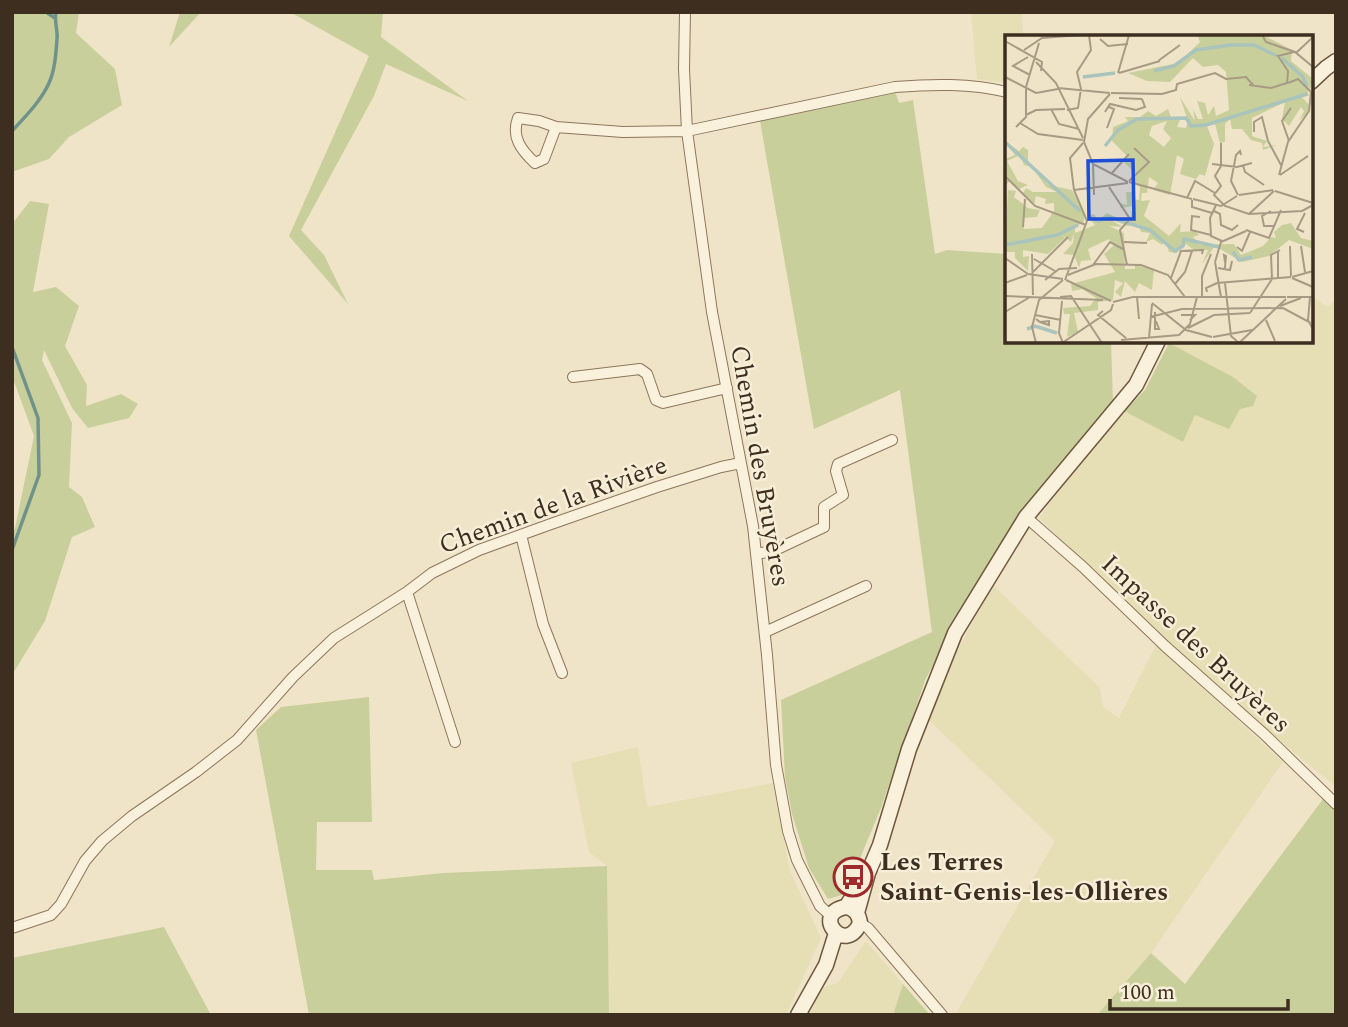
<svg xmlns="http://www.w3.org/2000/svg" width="1348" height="1027" font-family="Spectral,serif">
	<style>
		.farmland { fill: #e6deb5 }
		.green { fill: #c9cf9b }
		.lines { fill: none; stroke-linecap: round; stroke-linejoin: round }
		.stream { stroke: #6f938a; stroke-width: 3.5 }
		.minor-casing { stroke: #8d765c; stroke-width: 12 }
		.secondary-casing { stroke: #6f573f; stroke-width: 17 }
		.minor { stroke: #faf1dc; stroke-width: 10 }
		.secondary { stroke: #faf1dc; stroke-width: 14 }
		.labels { text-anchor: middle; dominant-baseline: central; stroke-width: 5; stroke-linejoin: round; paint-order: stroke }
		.street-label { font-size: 26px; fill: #3d2e20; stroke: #f7eed8 }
		.poi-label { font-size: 26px; font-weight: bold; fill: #3d2e20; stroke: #f7eed8; text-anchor: start }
		.inset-river { fill: none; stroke: #a9c4bc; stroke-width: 3.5 }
		.inset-road { fill: none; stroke: #a89b85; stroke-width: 2 }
		.view { fill: #1d4ed8; fill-opacity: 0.15; stroke: #1d4ed8; stroke-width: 3.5 }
		.inset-edge { fill: none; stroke: #3d2e20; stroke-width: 3.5 }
	</style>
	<rect width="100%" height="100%" fill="#f0e4c8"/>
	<path class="farmland" d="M971 12H1022L1023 37H1007V83L977 79Z
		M1311 296 1328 307 1336 298V787L1275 737 1189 662 1039 518 1070 476 1124 411 1183 442 1195 415 1233 377 1169 343 1170 341H1311Z
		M993 585 1100 688 1103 707 1119 718 1156 645 1283 762 1151 953 1097 1015H955L1055 841 928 719 956 653Z
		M638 747 647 807 773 783 790 871 821 938 786 1015H609L607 866 589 852 571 763Z
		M866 941 903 984 893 1015H810L821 988 838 983Z"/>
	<path class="green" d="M12 12H79L76 33 115 69 122 105 69 137 49 159 12 172Z
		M180 12H201L169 47Z
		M290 12H383L381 37 468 101 386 64 374 96 301 230 324 255 348 304 289 236 369 56Z
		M895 91 899 103 913 100 935 254 947 250 1007 254V341H1111L1113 402 1053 474 984 571 926 678 881 808 856 868 842 895 828 899 809 868 792 814 785 777 781 700 932 632 900 390 814 429 760 121Z
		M30 201 49 204 33 292 56 287 79 306 65 346 87 385 86 406 121 394 138 404 129 418 88 428 72 408 44 350 42 360 72 423 69 487 82 497 95 527 72 537 45 621 12 675V534L15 528 34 436 12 376V224Z
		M1169 343 1233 377 1257 396 1253 406 1240 409 1229 429 1195 415 1183 442 1124 411 1145 390Z
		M369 697 372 822H317L316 870H372L374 880 443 873 607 866 609 1015H309L256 730 281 707Z
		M1323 799 1336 811V1015H1097L1151 953 1185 984Z
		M164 927 211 1015H12V958Z
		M903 984 930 1015H893Z"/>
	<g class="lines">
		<path class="stream" d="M46 12 55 18
			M12 131C25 117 41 101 49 83 55 70 56 53 57 39 58 30 54 22 56 12
			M12 347 38 418 39 475 12 550"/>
		<defs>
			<path id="minor" d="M685 12 684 69 687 131 712 312 753 526 767 655 776 765 788 831 797 860 820 906 831 916
				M556 127 544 159 535 163C521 150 511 137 518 118L539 121 556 127 623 132 687 131 895 87C932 84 970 83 1007 92
				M573 377 640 369 647 374 656 400 663 403 727 388
				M1026 517 1083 567 1165 646 1264 734 1336 804
				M521 535 543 624 562 673
				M756 554 773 551 824 527V507L843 495 836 471 838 464 892 440
				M407 592 455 742
				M765 632 866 586
				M860 923 868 928 942 1015
				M12 928 51 915 61 904 85 861 102 841 132 816 196 772 237 740 293 677 334 638 407 592 432 573 479 550 551 524 657 487 721 467 741 463"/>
			<path id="secondary" d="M1311 82 1326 68 1336 61
				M846 907C855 909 859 914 860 923 845 957 810 913 846 907L861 883
				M857 913 868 873 880 845 909 749 955 633 1026 517 1136 385 1158 341
				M798 1015 826 965 836 933"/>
		</defs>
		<use href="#minor" class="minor-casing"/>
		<use href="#secondary" class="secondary-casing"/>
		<use href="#minor" class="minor"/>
		<use href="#secondary" class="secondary"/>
	</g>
	<defs>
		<symbol id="bus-ring" viewBox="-11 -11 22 22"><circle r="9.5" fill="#f7eed8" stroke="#9e2a2b" stroke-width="1.5"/><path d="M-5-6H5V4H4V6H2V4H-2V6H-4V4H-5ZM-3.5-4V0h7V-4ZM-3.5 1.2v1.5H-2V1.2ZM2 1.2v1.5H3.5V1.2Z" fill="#9e2a2b"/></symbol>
	</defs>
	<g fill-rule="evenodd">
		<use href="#bus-ring" x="831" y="855" width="44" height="44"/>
	</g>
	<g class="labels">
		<g class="street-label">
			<text transform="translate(760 466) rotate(80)">Chemin des Bruyères</text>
			<text transform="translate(553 505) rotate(-20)">Chemin de la Rivière</text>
			<text transform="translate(1196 644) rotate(43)">Impasse des Bruyères</text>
		</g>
		<g class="poi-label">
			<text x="880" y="862">Les Terres<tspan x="880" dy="30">Saint-Genis-les-Ollières</tspan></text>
		</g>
	</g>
	<g transform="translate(1005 35)">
		<rect width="308" height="308" fill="#f0e4c8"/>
		<path d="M192 0H258L287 15 286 26 308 44 305 56 300 43 304 61 295 60 305 71 303 77 294 86 299 76 296 72 284 91 277 84 280 67 247 83V101L262 106 258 112 272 110 258 115 257 108 246 105 237 94H227L225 84 220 89V107L215 108 210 89 202 91 209 109 200 141 195 139 191 144 175 139 179 124 172 120 165 160 148 155 153 148 144 142 142 158H137L136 166 145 165 139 181 164 201 176 188 175 197 190 196 194 200 188 202 195 210 229 209 236 220 258 211 266 202 271 203 269 197 277 190 286 188 296 203 308 206V214L284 205 264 221 237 227 210 211 197 229 203 215H189L181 209 172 218 164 217 160 206 157 210 148 204 141 207 145 198 136 197 133 189 122 191 103 183 118 192 104 191 119 198 120 234H130V230L149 235 147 255 134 248 130 257 120 246 116 262 110 257 118 248 110 245 108 265 93 267V275L69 278 73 297 62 302 65 279H59L58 273 85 271 91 263 77 254 67 256 66 249 110 237 99 219 109 210 104 204 83 214 86 225 76 226 74 233 69 220 58 219 68 208 69 198 66 207 57 200 60 203 43 219 18 215V222L24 221 23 236 10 223V217H0L3 155 11 156 9 162 23 173 35 175 32 182 18 183 19 194 37 193 49 176V168L40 169 41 164 31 161 29 170 18 158 21 153 28 157H52L41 152 27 132 19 130 15 120 2 126 13 146 23 150 14 154 5 146 0 151V124L10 120 0 107 14 116 18 112 23 115V128L44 150 67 155 79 178V187L70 192V198L90 190 82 181 89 179 93 185 102 178 124 189 128 171 116 173 114 168 122 170 121 157H129V164L134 165 135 152 126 145 131 139 118 126 122 121 107 106 108 92 123 86 120 82H135L143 76 151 81 163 74 166 82 175 85 172 92 181 93 183 86 175 62 190 86 188 74 193 84H198L192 66 200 68 203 80 209 71 211 81 224 75 221 37 213 30 198 32 188 23 165 47 142 46 123 38 173 28 195 7ZM162 86 158 94 166 103 159 112 144 100 147 91Z" fill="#c9cf9b" fill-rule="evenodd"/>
		<path class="inset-river" d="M277 23 298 42 302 52M149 36 169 31 191 15 225 10H249L272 21M78 42 110 38M0 107 75 176M100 111 113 95 132 84 181 83 186 91 201 90 302 59M84 182 93 186 105 182 145 195 170 216 178 211 179 204 214 212M0 210 52 200 73 190M228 217 234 225 247 222M22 294 30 291 52 298"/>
		<path class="inset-road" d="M257 0 261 7 290 17 308 32M95 4 103 11 123 9M0 6 37 27 36 36M19 15 37 3 75 0M291 18 308 2M23 22 8 31 25 40M153 26 175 10M31 27 51 48 78 103M113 38 124 0M114 38 155 26M0 42 31 58 53 54M283 48 293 44 306 57M244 50 266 53 282 48 283 36 273 21 289 17M53 53 105 58M106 58 157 59 171 55 172 49 210 38 221 44 241 42 249 51M105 59 83 84 79 107 88 129 123 147M114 63 137 64M46 74 54 89 74 94M62 75 73 73 76 54 72 37 86 15 84 0M100 77 105 69 131 75 140 72 137 64M21 80 31 75 60 74M15 88 33 99 78 105M11 92 21 82V52L34 8M102 93 109 74 104 72M249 97V87L257 82 263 106M263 106 276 130M284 106 277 86 286 73M216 108V131L210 141 216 151 209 160 220 171 244 179 297 176 308 170M88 129 89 160M207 129 232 132 247 128M238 130 240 137 259 150M107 138 124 119M274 140 283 107 304 76 306 57M275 140 303 121M0 141 30 171 81 190M124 146 144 127 129 113M124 147 187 164M104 152 125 184 115 195 122 230M69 155 123 148M270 156 308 168M233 160 226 146 231 120 235 116 236 120M234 160 268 155M182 163 190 146 210 158M188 164 216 171 232 161M187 165V172L207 178M211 170 205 183 206 201 217 206M209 176 215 179 216 190 227 195 233 190M266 176 257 181 259 191H269M244 179 269 156M195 182 187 181 186 195 206 200M18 192 20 164M241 195 264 203 276 175M299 197 292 194 300 178M119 207 142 208M285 211 286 241M296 211 300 237M232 212 237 216 245 197M273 216V244M27 219 28 260M0 223 23 239M29 224 50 236M210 227 216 207 241 196M210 227 216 262M88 230 105 207 118 214M213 233 225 235 227 226M220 233V232L221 221 219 220 220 227M28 237 63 202M23 239 58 244M63 240 91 229 136 230 163 240 180 262M287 242 308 236M166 243 176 216 198 215 197 219M287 243 308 252M40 245 54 234 72 233M60 245 82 186 69 155 65 123 78 108M61 245 106 266M0 248 22 240M220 248 226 301 234 308M170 249 180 237 187 216M202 257 201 253 212 248 286 242M0 261 98 265M55 262 66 261 97 308M132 262 134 284M197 262V241L206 219M282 262H308M305 262 303 285 308 294M57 266 54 298 58 308M108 267 128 262H281M147 268 181 295 207 302M275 271 296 263M98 276 93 280 121 303M0 277 25 262M150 277V294H154L151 286M245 278 267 244 266 220 275 215M30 280 56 285M176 280H190L185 285M145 282 177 274 278 273 306 288M31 284 35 287 44 290V286L35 287M261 285 270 306M183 293 209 280 245 278M208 302 247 295M144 303 147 269M116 305 174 300 185 289 192 262M31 308 27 292 34 265 58 245M57 308 106 275 108 269M234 308 281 264"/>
		<path class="view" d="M128 125 129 184H84L83 126Z"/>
		<rect width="308" height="308" class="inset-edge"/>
	</g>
	<rect width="1348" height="1027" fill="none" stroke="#3d2e20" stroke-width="28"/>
	<path d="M1110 999v10h178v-10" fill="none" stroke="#3d2e20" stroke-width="3.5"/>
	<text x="1120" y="999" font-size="21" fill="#3d2e20" stroke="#f7eed8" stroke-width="5" paint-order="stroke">100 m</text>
</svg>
